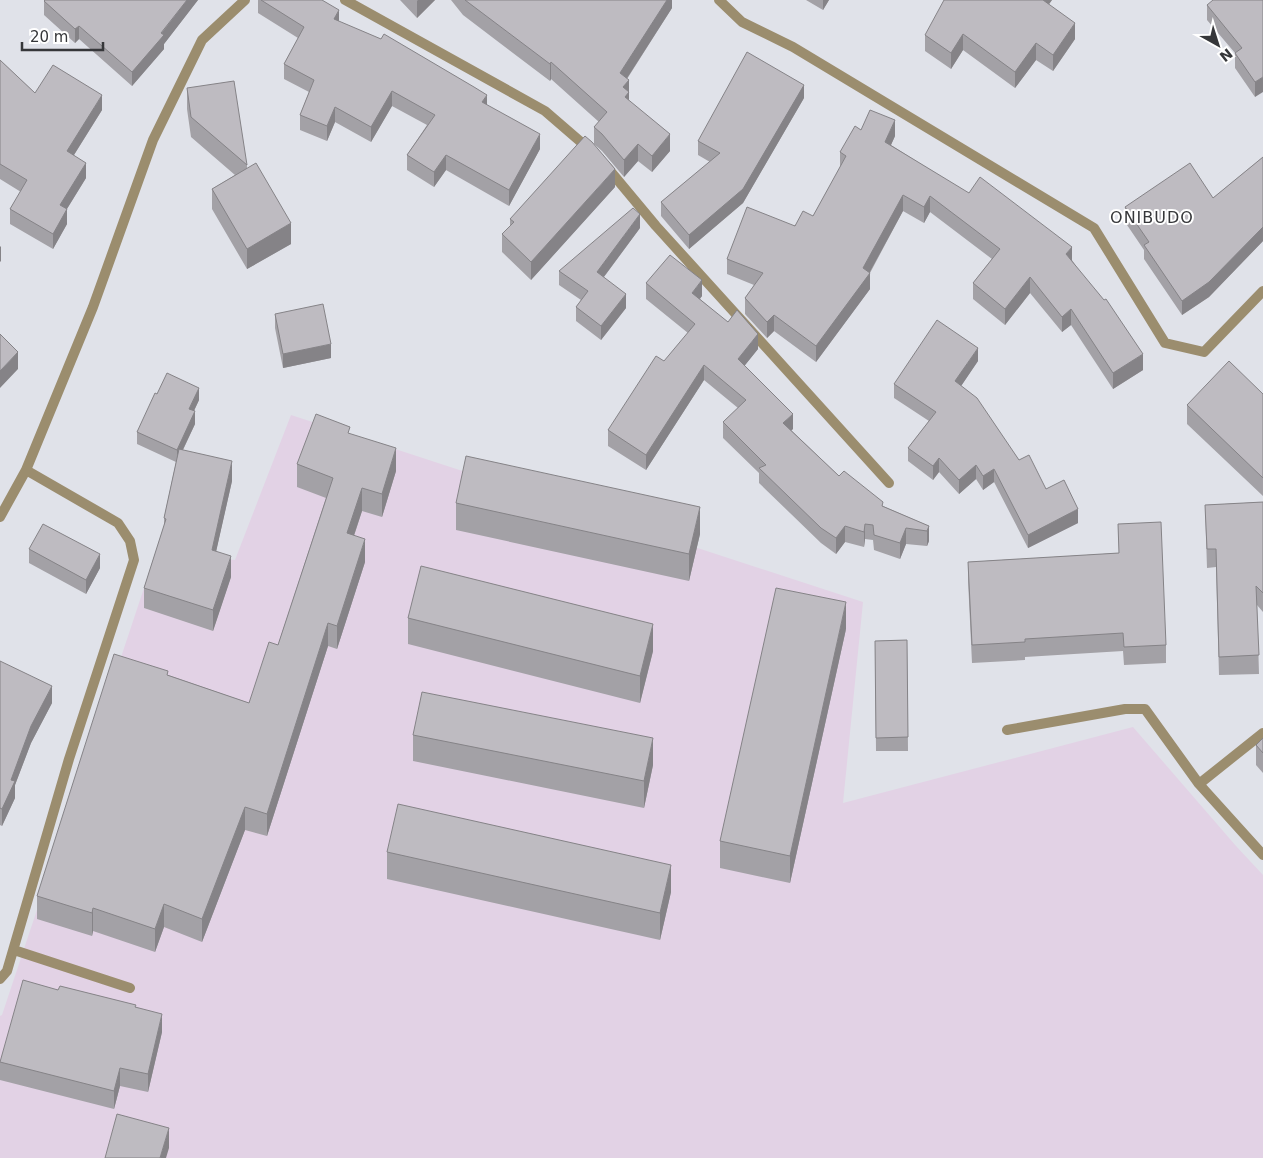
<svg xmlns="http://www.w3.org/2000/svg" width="1263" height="1158" font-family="'DejaVu Sans',sans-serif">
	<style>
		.commercial { fill: #e2d2e5 }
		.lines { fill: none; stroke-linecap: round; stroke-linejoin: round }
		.street { stroke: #9b8d6e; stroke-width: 10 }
		.wall { fill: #a3a1a6 }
		.shaded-wall { fill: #858387 }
		.building { fill: #bebbc1; stroke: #858387 }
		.labels { text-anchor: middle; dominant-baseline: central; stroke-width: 4; stroke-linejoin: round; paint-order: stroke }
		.quarter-label { font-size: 16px; letter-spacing: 1px; fill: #36373a; stroke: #fff }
	</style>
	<rect width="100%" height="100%" fill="#e0e2e9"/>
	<path class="commercial" d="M291 415 863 602 843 803 1133 727 1236 846 1263 875V1158H0V1016L2 1015 156 552 235 560Z"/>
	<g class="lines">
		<path class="street" d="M345 0 545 111 589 149
			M719 0 742 22 793 47 1094 228 1165 343 1204 352 1263 291
			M606 166 656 226 889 483
			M0 517 26 470 93 307 153 140 202 40 245 0
			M1007 730 1125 709H1145L1199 784 1263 855
			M1199 784 1263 733
			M14 950 130 988
			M0 979 7 971 69 759 134 560 130 541 118 523 26 470"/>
	</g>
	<path class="wall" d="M45 0H198L164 44V49L132 86 79 39 75 43 44 15V1Z
		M258 0H322L339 22 487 105 540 149 509 206 446 170 434 187 407 170V155L427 125 392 106 371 142 335 122 327 141 300 130V115L309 92 284 79V64L298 38 258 13Z
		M400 0H435L417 18Z
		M451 0H672V8L627 79 629 80V101L670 151 652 172 638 161 624 177 602 151 594 144V127L599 122 551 79 550 81 463 15Z
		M806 0H829L823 10Z
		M1052 0 1049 4 1075 39 1053 71 1036 60 1015 88 963 50 951 69 925 51V35Z
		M1263 0 1255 97 1235 68V53L1207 20V5Z
		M0 60 35 93 102 110 74 155 86 178 67 209V224L53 249 10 224V209L21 192 0 179Z
		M187 88 247 165V169L291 244 247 269 212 209V189L235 175 191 137 187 109Z
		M804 98 743 203 689 249 661 216V202L710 162 698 155V141Z
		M861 130 895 136 891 145 1072 260 1143 370 1113 389 1071 325 1062 332 1030 293 1005 325 973 299V283L992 259 930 212 924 223 903 211 870 273V289L816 362 774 331 767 338 745 314V298L754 285 727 274V259L813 216 840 168V152Z
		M1263 157V241L1209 297 1182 315 1144 259V250L1125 222V207L1213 198Z
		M615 187 531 280 502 252V234L510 226V219Z
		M640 228 604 277 626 308 601 340 576 321V307L581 300 559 285V271Z
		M646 283 702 296 700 299 758 349 744 366 793 429 791 430 839 476 883 506 929 526V541L927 546 906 544 900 559 874 550 873 540 865 539 864 547 845 542 836 554 821 543 759 483V473L723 438V422L738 408 704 380 646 470 608 446V430L688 333 646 299Z
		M275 314 331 358 283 368 275 328Z
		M978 361 961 386 1019 460 1078 523 1028 548 994 482 983 490 976 479 959 494 939 472 933 480 908 461V448L929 421 894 398V384Z
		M157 394 199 400 194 411 195 424 183 450 232 481 216 551 231 577 213 631 144 608V588L164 526V518L176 462 137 444V432Z
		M1263 394V496L1187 424V405Z
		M350 434 396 471 382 517 362 511 354 536 365 562 337 649 328 646 267 836 245 830 202 942 164 927 155 952 93 931 92 936 37 919V896L168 675 249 703 278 645 326 498 297 487V464Z
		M1263 502V612L1257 605 1259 674 1219 675 1216 567 1207 568 1205 505Z
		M456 503 700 534 689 581 456 530Z
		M1118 524 1166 645V663L1124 665 1123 651 1025 657V660L972 663 968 580V562L1119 553Z
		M29 549 100 568 86 594 29 563Z
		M408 618 653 651 640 703 408 644Z
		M846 629 790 883 720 868V841Z
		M907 640 908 751H876L875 641Z
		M0 661 52 703 31 743 15 785V798L2 826 0 825Z
		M413 735 653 765 644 808 413 761Z
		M1263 738V773L1256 765V745Z
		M387 852 671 892 660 940 387 879Z
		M58 990 136 1007 162 1032 148 1092 120 1086 114 1109 0 1080V1062Z"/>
	<path class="shaded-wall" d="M187 0H198L164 44V49L132 86V72Z
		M418 0H435L417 18V1Z
		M667 0H672V8L620 89V73Z
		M823 0H829L823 10Z
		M1041 0H1052L1041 15Z
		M339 10V25L334 19Z
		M1075 23V39L1053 71V55Z
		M79 26V39L75 43V29Z
		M963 34V50L951 69V53Z
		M1036 43V60L1015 88V72Z
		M551 62V79L550 81V64Z
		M1263 77V92L1255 97V82Z
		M629 80V109L625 114 623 87Z
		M804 85V98L743 203 689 249V235Z
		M392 91V106L371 142V127Z
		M102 95V110L67 166V151Z
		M487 95V110L482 102Z
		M335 107V122L327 141V126Z
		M895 120V136L885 158V142Z
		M540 134V149L509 206V190Z
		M670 134V151L652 172V156Z
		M638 144V161L624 177V160Z
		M446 155V170L434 187V172Z
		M86 163V178L60 220V205Z
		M615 169V187L531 280V262Z
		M903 195V211L867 277 870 273V289L816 362V346L863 268Z
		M930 196V212L924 223V207Z
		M67 209V224L53 249V234Z
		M640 214V228L597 286V272Z
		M291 223V244L247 269V249Z
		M1263 227V241L1209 297 1182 315V301Z
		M1 246V261L0 262V247Z
		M1072 247V263L1066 254Z
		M1030 277V293L1005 325V309Z
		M702 280V296L692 308V293Z
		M626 294V308L601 340V326Z
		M1071 309V325L1062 332V317Z
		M774 315V331L767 338V322Z
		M758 334V349L738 374V359Z
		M331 344V358L283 368V354Z
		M978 348V361L955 395V381Z
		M18 352V369L0 388V371Z
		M1143 354V370L1113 389V373Z
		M704 365V380L646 470V455Z
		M199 388V400L189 421V409Z
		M195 411V424L177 462V450Z
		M793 414V429L783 438V423Z
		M396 448V471L382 517V494Z
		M939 458V472L933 480V466Z
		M232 461V481L212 570V550Z
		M976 465V479L959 494V480Z
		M994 469V482L983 490V476Z
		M362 488V511L347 556V533Z
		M700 507V534L689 581V554Z
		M1078 509V523L1028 548V535Z
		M865 524V539L864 547V532Z
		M845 526V542L836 554V538Z
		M929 526V541L927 546V531Z
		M906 528V544L900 559V543Z
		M365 539V562L337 649V626Z
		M100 554V568L86 594V580Z
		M231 556V577L213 631V610Z
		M846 602V629L790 883V856Z
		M328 623V646L267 836V814Z
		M653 624V651L640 703V676Z
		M52 686V703L31 743 15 785V798L2 826V809L11 780 31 726Z
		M653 738V765L644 808V781Z
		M245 807V830L202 942V919Z
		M671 865V892L660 940V913Z
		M164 904V927L155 952V929Z
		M93 908V931L92 936V913Z
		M162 1014V1032L148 1092V1074Z
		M120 1068V1086L114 1109V1091Z
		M169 1128V1148L166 1158H160Z"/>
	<path class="building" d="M45 0H187L161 33 164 35 132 72 79 26 75 29 44 1Z
		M261 0H322L339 10 334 19 381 39 384 34 474 87 487 95 482 102 540 134 509 190 446 155 434 172 407 155 435 115 392 91 371 127 335 107 327 126 300 115 314 80 284 64 304 27Z
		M465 0H667L620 73 629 80 623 87 629 92 625 97 670 134 652 156 638 144 624 160 602 134 594 127 607 112 551 62 550 64Z
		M944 0H1043L1075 23 1053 55 1036 43 1015 72 963 34 951 53 925 35Z
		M1213 0H1263V77L1255 82 1235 53 1242 48 1207 5Z
		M747 52 804 85 743 189 689 235 661 202 720 153 698 141Z
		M0 60 35 93 53 65 102 95 67 151 86 163 60 205 67 209 53 234 10 209 27 180 0 164Z
		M234 81 247 165 191 117 187 88Z
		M870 110 895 120 885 142 969 193 980 177 1072 247 1066 254 1104 300 1106 299 1143 354 1113 373 1071 309 1062 317 1030 277 1005 309 973 283 1000 249 930 196 924 207 903 195 863 268 870 273 816 346 774 315 767 322 745 298 763 273 727 259 747 207 795 226 803 211 813 216 846 156 840 152 855 126 861 130Z
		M585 136 592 142 615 169 531 262 502 234 514 222 510 219Z
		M1263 157V227L1209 282 1182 301 1144 245 1149 242 1125 207 1190 163 1213 198Z
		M256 163 291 223 247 249 212 189Z
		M633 208 640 214 597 272 626 294 601 326 576 307 588 291 559 271Z
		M670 255 702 280 692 293 728 322 737 310 758 334 738 359 793 414 783 423 839 476 844 471 883 502 882 506 929 526 927 531 906 528 900 543 874 535 873 525 865 524 864 532 845 526 836 538 821 528 759 468 766 465 723 422 746 400 704 365 646 455 608 430 656 356 664 361 695 324 646 283Z
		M323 304 331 344 283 354 275 314Z
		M937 320 978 348 955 381 977 398 1019 460 1029 455 1046 489 1064 480 1078 509 1028 535 994 469 983 476 976 465 959 480 939 458 933 466 908 448 936 412 894 384Z
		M0 334 18 352 0 371Z
		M1229 361 1263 394V478L1187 405Z
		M167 373 199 388 189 409 195 411 177 450 137 432 155 393 157 394Z
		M316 414 350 427 348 433 396 448 382 494 362 488 347 533 365 539 337 626 328 623 267 814 245 807 202 919 164 904 155 929 93 908 92 913 37 896 114 654 168 671 167 675 249 703 269 642 278 645 333 478 297 464Z
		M179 449 232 461 212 550 231 556 213 610 144 588 166 519 164 518Z
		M466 456 700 507 689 554 456 503Z
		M1263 502V593L1256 586 1259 655 1219 657 1216 549H1207L1205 505Z
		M1161 522 1166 645 1124 647 1123 633 1025 639V642L972 645 968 562 1119 553 1118 524Z
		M43 524 100 554 86 580 29 549Z
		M421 566 653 624 640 676 408 618Z
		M776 588 846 602 790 856 720 841Z
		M907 640 908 737 876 738 875 641Z
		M0 661 52 686 31 726 11 780 15 781 2 809 0 808Z
		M422 692 653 738 644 781 413 735Z
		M1263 738V753L1256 745Z
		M398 804 671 865 660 913 387 852Z
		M23 980 58 990 60 986 136 1005 135 1007 162 1014 148 1074 120 1068 114 1091 0 1062Z
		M117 1114 169 1128 160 1158H105Z"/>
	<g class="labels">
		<g class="quarter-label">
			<text x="1152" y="217">ONIBUDO</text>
		</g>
	</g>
	<g transform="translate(1218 45) rotate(141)" stroke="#ffffff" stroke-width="4" paint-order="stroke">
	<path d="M0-4L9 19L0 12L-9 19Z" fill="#36373a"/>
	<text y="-8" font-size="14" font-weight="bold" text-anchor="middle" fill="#36373a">N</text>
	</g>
	<path d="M22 42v8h81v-8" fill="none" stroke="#36373a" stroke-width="2.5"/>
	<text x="30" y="42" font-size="15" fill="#36373a" stroke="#ffffff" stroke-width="4" paint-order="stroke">20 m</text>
</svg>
